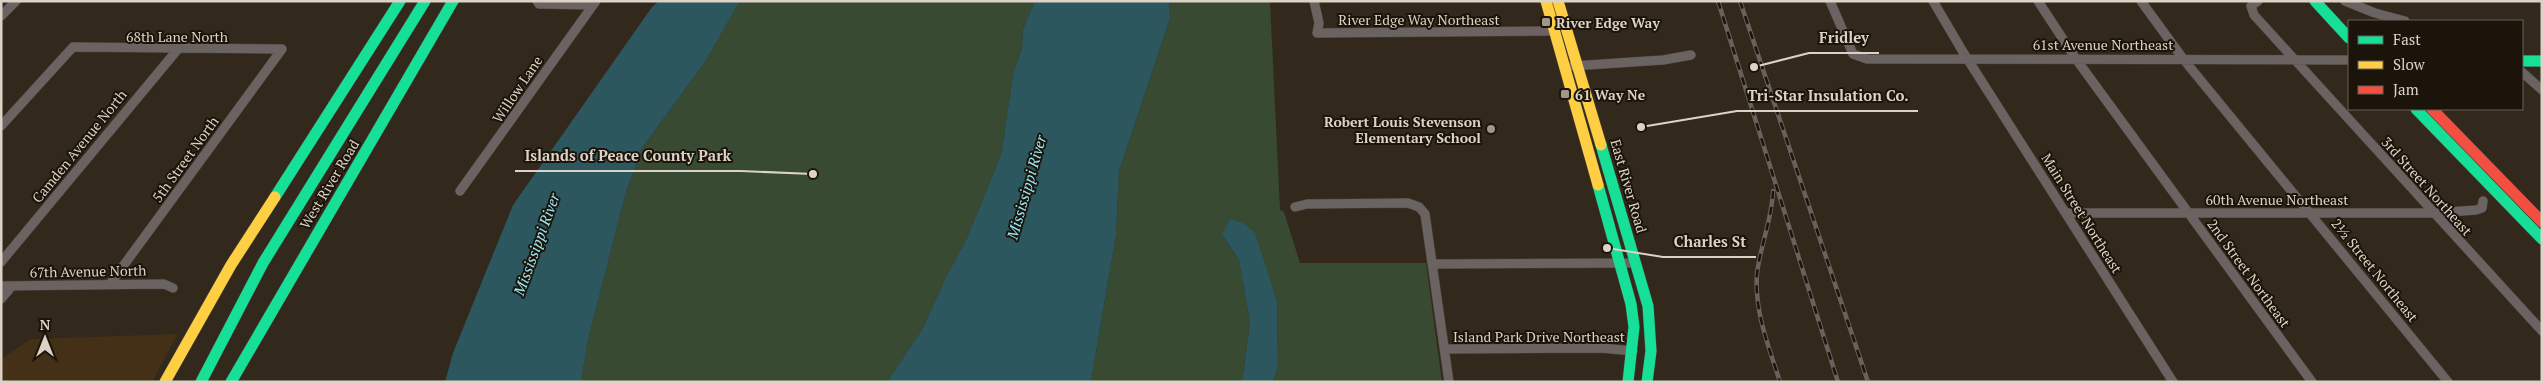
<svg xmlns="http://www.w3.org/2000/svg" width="2543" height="383" font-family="'PT Serif',serif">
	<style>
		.built { fill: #433016 }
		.green { fill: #384a32 }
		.water { fill: #2d575e }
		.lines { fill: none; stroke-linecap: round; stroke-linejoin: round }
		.street-casing { stroke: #4c4339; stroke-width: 10 }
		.fast-casing { stroke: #4c4339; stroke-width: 12 }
		.slow-casing { stroke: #4c4339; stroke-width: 12 }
		.jam-casing { stroke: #4c4339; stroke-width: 12 }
		.street { stroke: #6a6361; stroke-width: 9 }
		.fast { stroke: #16e098; stroke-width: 11 }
		.slow { stroke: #ffcf43; stroke-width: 11 }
		.jam { stroke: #f24e42; stroke-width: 11 }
		.rail-casing { stroke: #69615c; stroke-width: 4.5 }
		.rail { stroke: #1b140b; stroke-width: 2.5; stroke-dasharray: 8; stroke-linecap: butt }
		.poi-dot { fill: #a1968a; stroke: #1b140b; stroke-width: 2 }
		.labels { text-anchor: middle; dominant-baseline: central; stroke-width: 4; stroke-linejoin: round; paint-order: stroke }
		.street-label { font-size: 14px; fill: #ddd2c6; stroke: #1b140b }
		.poi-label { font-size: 14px; font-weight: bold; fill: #ddd2c6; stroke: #1b140b; text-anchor: start }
		.water-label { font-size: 15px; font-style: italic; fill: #99ecfb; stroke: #1b140b }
		.leader { fill: none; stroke: #ddd2c6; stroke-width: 2 }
		.callout-dot { fill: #ddd2c6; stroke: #1b140b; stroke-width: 2 }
		.callout-label { font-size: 15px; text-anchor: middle; font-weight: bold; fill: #ddd2c6; stroke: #1b140b; stroke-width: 4; stroke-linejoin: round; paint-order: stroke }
	</style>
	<rect width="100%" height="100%" fill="#32281c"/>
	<path class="built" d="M178 334 152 382H1V359L31 339Z"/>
	<path class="green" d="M740 1H1035L1023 29 1022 48 1013 75 1001 155 966 240 945 279 923 328 887 382H581L588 340 626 192 642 148 705 62Z
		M1169 1H1270L1280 210 1284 212 1300 263H1426L1442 382H1273L1278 365 1277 302 1222 236 1239 260 1250 323 1242 382H1091L1116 234 1119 171 1170 18Z"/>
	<path class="water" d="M659 1H740L705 62 642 148 626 192 588 340 581 382H445L453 353 513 205 652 7Z
		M1035 1H1169L1170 18 1119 171 1116 234 1091 382H887L923 328 945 279 966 240 1001 155 1013 75 1022 48 1023 29Z
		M1230 219 1243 223 1255 233 1277 302 1278 365 1273 382H1242L1250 323 1239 260 1222 235Z"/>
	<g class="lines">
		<defs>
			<path id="street" d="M537 1 539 4 591 5
				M1314 1 1319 23 1317 33 1554 31
				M1830 1 1853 54 1867 59 2349 60
				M1933 1 1963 52 2173 382
				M2038 1 2076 59 2312 382
				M2141 1 2184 60 2448 382
				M2258 1 2251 6 2254 15 2542 331
				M2345 1 2375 13 2405 21
				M1 16 16 1
				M1572 66 1663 60 1691 55
				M2522 72 2542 90
				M1 126 73 47 282 49
				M460 191 596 1
				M1295 207 1307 204 1408 203 1419 207 1425 214 1449 382
				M2066 213H2433L2476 210 2482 208 2483 201
				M1 262 178 49
				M1433 264 1636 263
				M110 284 282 49
				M1 286 164 284 173 288
				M1 299 12 286
				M1445 349 1601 348 1633 351"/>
			<path id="fast" d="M2315 1 2349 38
				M2522 61H2542
				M2416 109 2542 239
				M1601 145 1648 306 1651 351 1647 382
				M1598 185 1631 304 1634 327 1628 382
				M275 197 400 1
				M201 382 263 263 425 1
				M231 382 453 1"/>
			<path id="slow" d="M1546 1 1598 185
				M1558 1 1601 145
				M165 382 231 265 275 197"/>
			<path id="jam" d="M2432 109 2542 222"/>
		</defs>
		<use href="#street" class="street-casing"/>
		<use href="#fast" class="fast-casing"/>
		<use href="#slow" class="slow-casing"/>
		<use href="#jam" class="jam-casing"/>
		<use href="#street" class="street"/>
		<use href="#fast" class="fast"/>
		<use href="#slow" class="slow"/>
		<use href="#jam" class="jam"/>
		<defs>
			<path id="rail" d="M1718 1 1838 382
				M1740 1 1868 382
				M1773 191C1772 220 1760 246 1757 274 1754 311 1769 347 1780 382"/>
		</defs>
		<use href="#rail" class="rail-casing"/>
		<use href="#rail" class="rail"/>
	</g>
	<g class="poi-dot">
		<rect x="1541" y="17" width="10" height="10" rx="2.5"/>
		<rect x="1560" y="89" width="10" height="10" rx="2.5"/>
		<circle cx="1491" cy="129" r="5"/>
	</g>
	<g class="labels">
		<g class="street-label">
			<text x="1419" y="19">River Edge Way Northeast</text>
			<text x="177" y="36">68th Lane North</text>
			<text x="2103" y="44">61st Avenue Northeast</text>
			<text transform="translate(517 89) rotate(-56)">Willow Lane</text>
			<text transform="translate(79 146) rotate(-51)">Camden Avenue North</text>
			<text transform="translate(185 159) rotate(-54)">5th Street North</text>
			<text transform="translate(329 184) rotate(-59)">West River Road</text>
			<text transform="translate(1629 186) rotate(74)">East River Road</text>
			<text transform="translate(2427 186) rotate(48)">3rd Street Northeast</text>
			<text x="2277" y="199">60th Avenue Northeast</text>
			<text transform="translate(2082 213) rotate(58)">Main Street Northeast</text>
			<text transform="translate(2375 270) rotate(51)">2½ Street Northeast</text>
			<text transform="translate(88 271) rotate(-1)">67th Avenue North</text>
			<text transform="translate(2249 273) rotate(54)">2nd Street Northeast</text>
			<text x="1539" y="336">Island Park Drive Northeast</text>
		</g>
		<g class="poi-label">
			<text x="1556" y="22">River Edge Way</text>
			<text x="1575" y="94">61 Way Ne</text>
			<text x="1481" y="121" text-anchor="end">Robert Louis Stevenson<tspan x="1481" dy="16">Elementary School</tspan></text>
		</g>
		<g class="water-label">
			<text transform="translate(1026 187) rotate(-74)">Mississippi River</text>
			<text transform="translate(536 244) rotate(-70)">Mississippi River</text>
		</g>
	</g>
	<path class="leader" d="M1754 67L1809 53H1879M1641 127L1737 111H1918M813 174L741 171H515M1607 248L1663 257H1756"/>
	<g class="callout-dot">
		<circle cx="1754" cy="67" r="5"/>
		<circle cx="1641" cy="127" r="5"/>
		<circle cx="813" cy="174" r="5"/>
		<circle cx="1607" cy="248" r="5"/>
	</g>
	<g class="callout-label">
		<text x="1844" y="43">Fridley</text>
		<text x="1828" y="101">Tri-Star Insulation Co.</text>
		<text x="628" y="161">Islands of Peace County Park</text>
		<text x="1710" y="247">Charles St</text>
	</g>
	<rect width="2543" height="383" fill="none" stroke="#ddd2c6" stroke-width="5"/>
	<rect x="2348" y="20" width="175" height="90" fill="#1b140b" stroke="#696056"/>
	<rect x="2358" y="36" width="25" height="8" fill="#16e098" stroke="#696056"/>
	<text x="2393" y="45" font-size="15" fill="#ddd2c6">Fast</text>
	<rect x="2358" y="61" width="25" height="8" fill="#ffcf43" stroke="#696056"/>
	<text x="2393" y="70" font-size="15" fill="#ddd2c6">Slow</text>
	<rect x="2358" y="86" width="25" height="8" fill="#f24e42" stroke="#696056"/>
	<text x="2393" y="95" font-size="15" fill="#ddd2c6">Jam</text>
	<g transform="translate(45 338)" stroke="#1b140b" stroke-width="4" paint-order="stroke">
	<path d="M0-4L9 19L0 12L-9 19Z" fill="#ddd2c6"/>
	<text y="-8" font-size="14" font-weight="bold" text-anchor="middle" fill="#ddd2c6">N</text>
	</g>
</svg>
